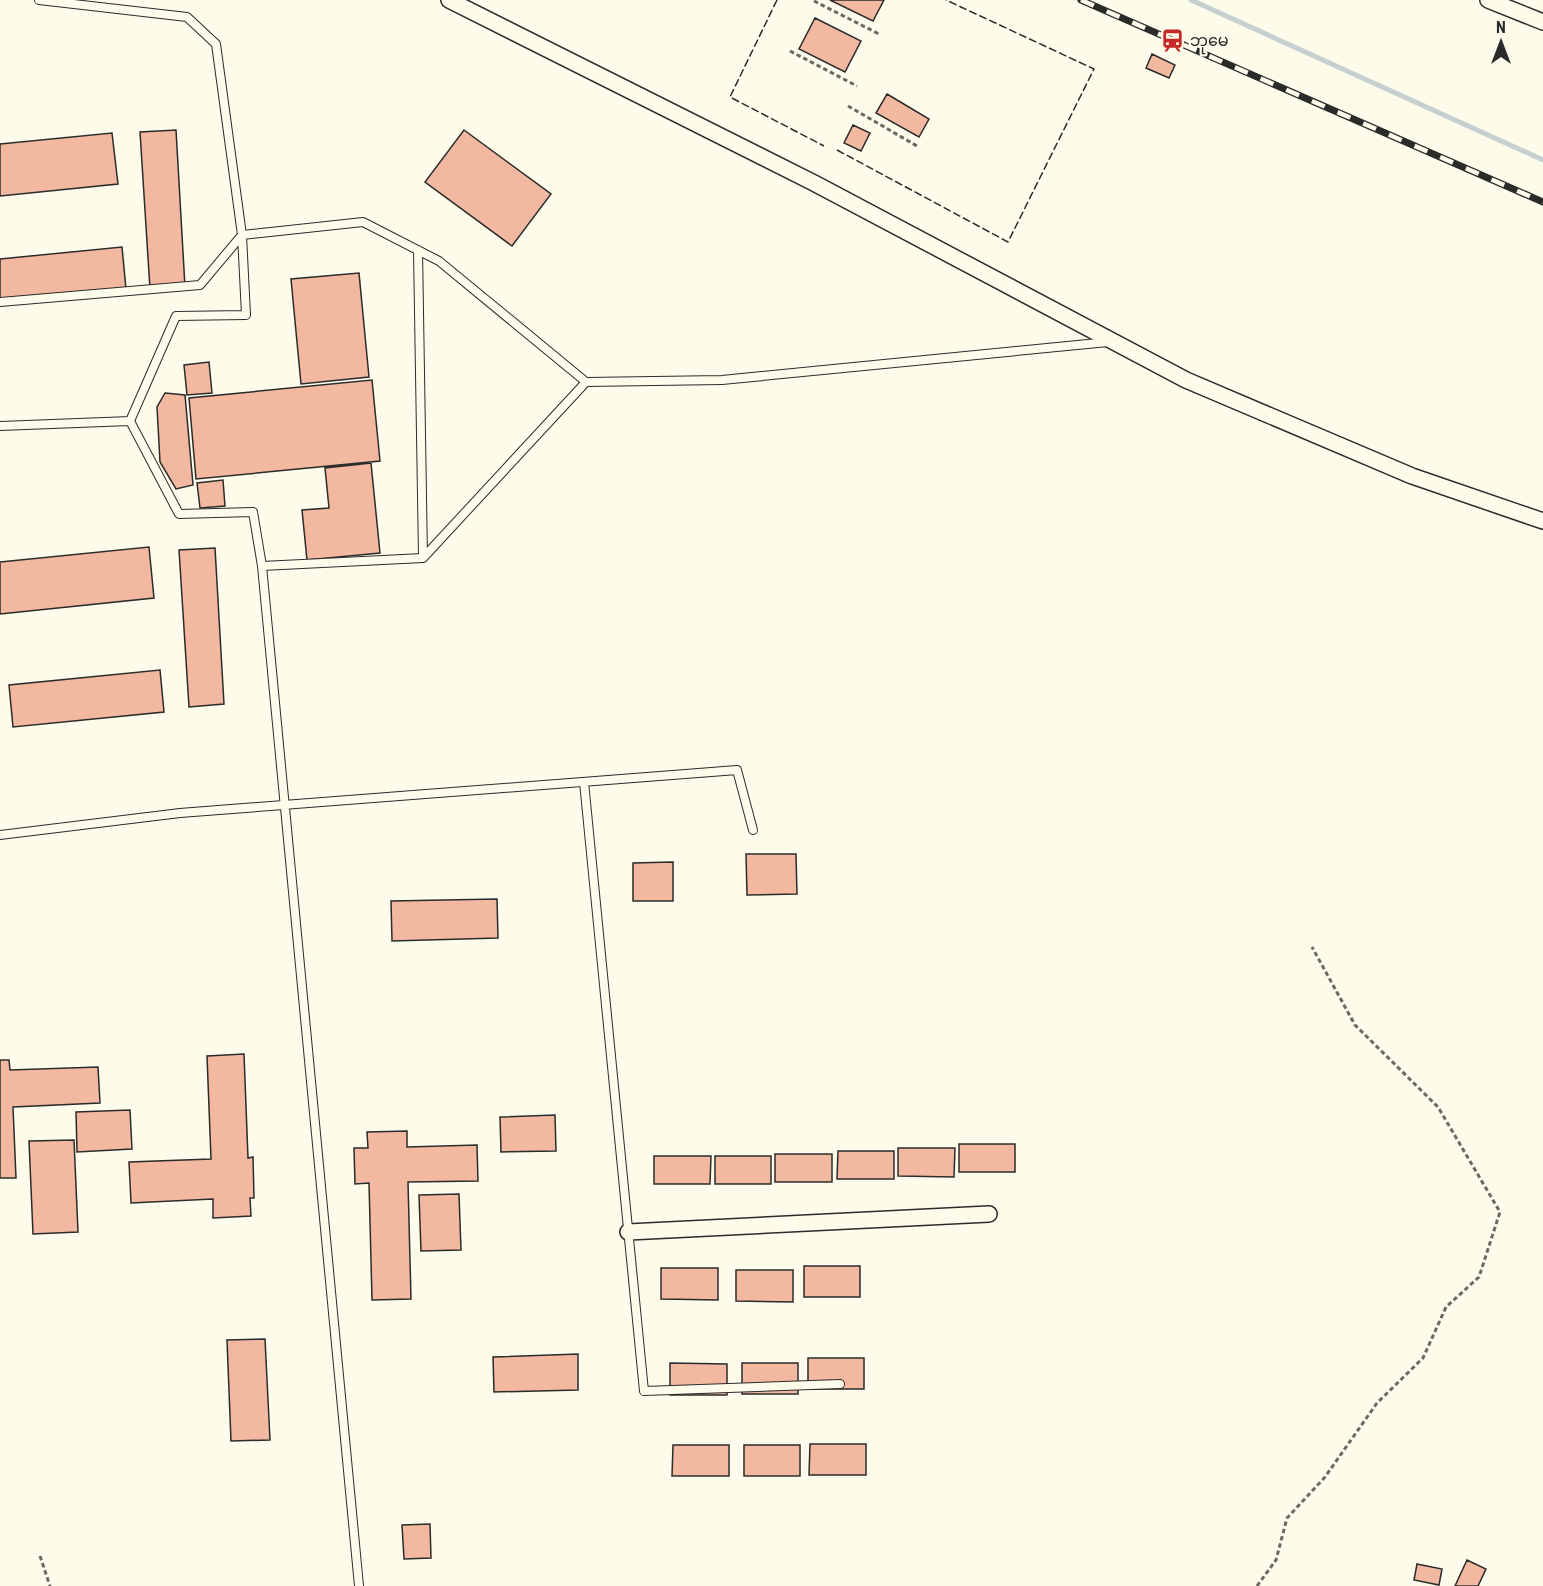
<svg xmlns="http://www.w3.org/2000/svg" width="1543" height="1586" font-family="'Roboto Condensed','Noto Sans Myanmar',sans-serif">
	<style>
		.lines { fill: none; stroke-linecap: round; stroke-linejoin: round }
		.stream { stroke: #c7d0d0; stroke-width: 5 }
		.building { fill: #f2b8a0; stroke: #2b2b2b; stroke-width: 1.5 }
		.lane-casing { stroke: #2b2b2b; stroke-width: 10 }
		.street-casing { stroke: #2b2b2b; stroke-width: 18 }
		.path { stroke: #6a6964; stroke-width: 3; stroke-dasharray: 4.5 3; stroke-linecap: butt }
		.lane { stroke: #fdfbea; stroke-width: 8 }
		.street { stroke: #fdfbea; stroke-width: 15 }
		.rail-casing { stroke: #2b2b2b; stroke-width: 7 }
		.rail { stroke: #fdfbea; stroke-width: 4.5; stroke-dasharray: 14; stroke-linecap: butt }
		.fence { stroke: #2b2b2b; stroke-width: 1.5; stroke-dasharray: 8 3; stroke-linecap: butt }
		.labels { text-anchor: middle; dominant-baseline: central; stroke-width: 4.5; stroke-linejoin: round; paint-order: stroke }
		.poi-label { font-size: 16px; fill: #2b2b2b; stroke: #fdfbea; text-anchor: start }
	</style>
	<rect width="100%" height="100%" fill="#fdfbea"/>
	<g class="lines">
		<path class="stream" d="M1191 0 1543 160"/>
	</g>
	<path class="building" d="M830 0H884L873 21Z
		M815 18 861 41 845 72 799 49Z
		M1152 54 1175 65 1169 78 1146 68Z
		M887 94 929 119 919 137 876 113Z
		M853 125 870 133 861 151 844 143Z
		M176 130 185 287 150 289 140 132Z
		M464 130 551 194 512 246 425 182Z
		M112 133 118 184 0 196V144Z
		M122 247 126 289 0 301V259Z
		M359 273 369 377 301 384 291 279Z
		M209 362 212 393 187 395 184 365Z
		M372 380 380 461 196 479 189 398Z
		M165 393 185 395 193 485 176 489 160 462 157 407Z
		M371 463 380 553 307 560 302 510 329 508 325 468Z
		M223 480 225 506 200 508 197 483Z
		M149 547 154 598 0 614V562Z
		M215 548 224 704 189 707 179 550Z
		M160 670 164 712 13 727 9 685Z
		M746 854H796L797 894 747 895Z
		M673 862V901H633V863Z
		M497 899 498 938 392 941 391 901Z
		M244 1054 248 1158 253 1157 254 1198H250L251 1216 213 1218V1199L131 1203 129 1162 211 1159 207 1056Z
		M0 1060H9L10 1070 98 1067 100 1103 13 1107 16 1178H0Z
		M130 1110 132 1149 77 1152 76 1112Z
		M555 1115 556 1151 501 1152 500 1117Z
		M407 1131V1147L477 1145 478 1181 408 1182 411 1299 372 1300 369 1183 355 1184 354 1148H368L367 1132Z
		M74 1140 78 1232 33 1234 29 1141Z
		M959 1144H1015V1172H959Z
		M898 1148H955L954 1177 898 1176Z
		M838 1151H894V1179H837Z
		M775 1154H832V1182H775Z
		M654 1156H711L710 1184H654Z
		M715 1156H771V1184H715Z
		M459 1194 461 1250 421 1251 419 1195Z
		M804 1266H860V1297H804Z
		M661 1268H718V1300L661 1299Z
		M736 1270H793V1302L736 1301Z
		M265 1339 270 1440 231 1441 227 1340Z
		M578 1354V1390L494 1392 493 1357Z
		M808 1358H864V1389H808Z
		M670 1363 727 1364V1395H670Z
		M742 1363H798V1394H742Z
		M810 1444H866V1475H809Z
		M673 1445H729V1476H672Z
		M744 1445H800V1476H744Z
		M430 1524 431 1558 404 1559 402 1525Z
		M1467 1560 1486 1569 1478 1586H1455Z
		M1417 1564 1442 1569 1439 1585 1414 1580Z"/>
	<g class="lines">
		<defs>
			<path id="lane" d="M418 250 423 558
				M0 302 200 285 242 235 216 44 187 17 39 0
				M130 421 179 514 253 512 262 566 423 558 586 382
				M0 426 130 421 176 316 246 315 242 235 363 222 439 261 586 382 722 380 1108 342
				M262 566 359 1586
				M584 782 644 1391 840 1384
				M0 835 180 813 737 770 753 830"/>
			<path id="street" d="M449 0 814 183 1186 380 1412 476 1543 521
				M1488 0 1543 22
				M628 1232 989 1214"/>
		</defs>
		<use href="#lane" class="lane-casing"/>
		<use href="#street" class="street-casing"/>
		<path class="path" d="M814 1 879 34
			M790 51 857 86
			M848 106 917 146
			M40 1556 50 1586
			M1257 1586 1276 1560 1287 1518 1325 1477 1377 1403 1423 1358 1446 1307 1479 1277 1500 1212 1438 1107 1355 1025 1312 947"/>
		<use href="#lane" class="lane"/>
		<use href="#street" class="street"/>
		<defs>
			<path id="rail" d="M1081 0 1543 202"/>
		</defs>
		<use href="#rail" class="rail-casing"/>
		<use href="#rail" class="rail"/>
		<path class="fence" d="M777 0 730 97 824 146
			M837 150 1008 242 1094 69 946 0"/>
	</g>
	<defs>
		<symbol id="station-bare" viewBox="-9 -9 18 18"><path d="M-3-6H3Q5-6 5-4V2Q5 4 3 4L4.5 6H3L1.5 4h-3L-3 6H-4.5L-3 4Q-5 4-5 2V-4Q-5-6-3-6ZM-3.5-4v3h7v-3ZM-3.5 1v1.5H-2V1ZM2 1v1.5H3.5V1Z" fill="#c62828" stroke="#fdfbea" stroke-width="2.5" paint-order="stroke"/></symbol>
	</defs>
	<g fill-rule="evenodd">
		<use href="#station-bare" x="1156" y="24" width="33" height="33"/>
	</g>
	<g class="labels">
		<g class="poi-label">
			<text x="1190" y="40">ဘုမေ</text>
		</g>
	</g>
	<g transform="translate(1501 42)" stroke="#fdfbea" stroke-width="4.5" paint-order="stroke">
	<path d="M0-4.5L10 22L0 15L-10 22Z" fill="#2b2b2b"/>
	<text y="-9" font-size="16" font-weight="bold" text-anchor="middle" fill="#2b2b2b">N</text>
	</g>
</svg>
